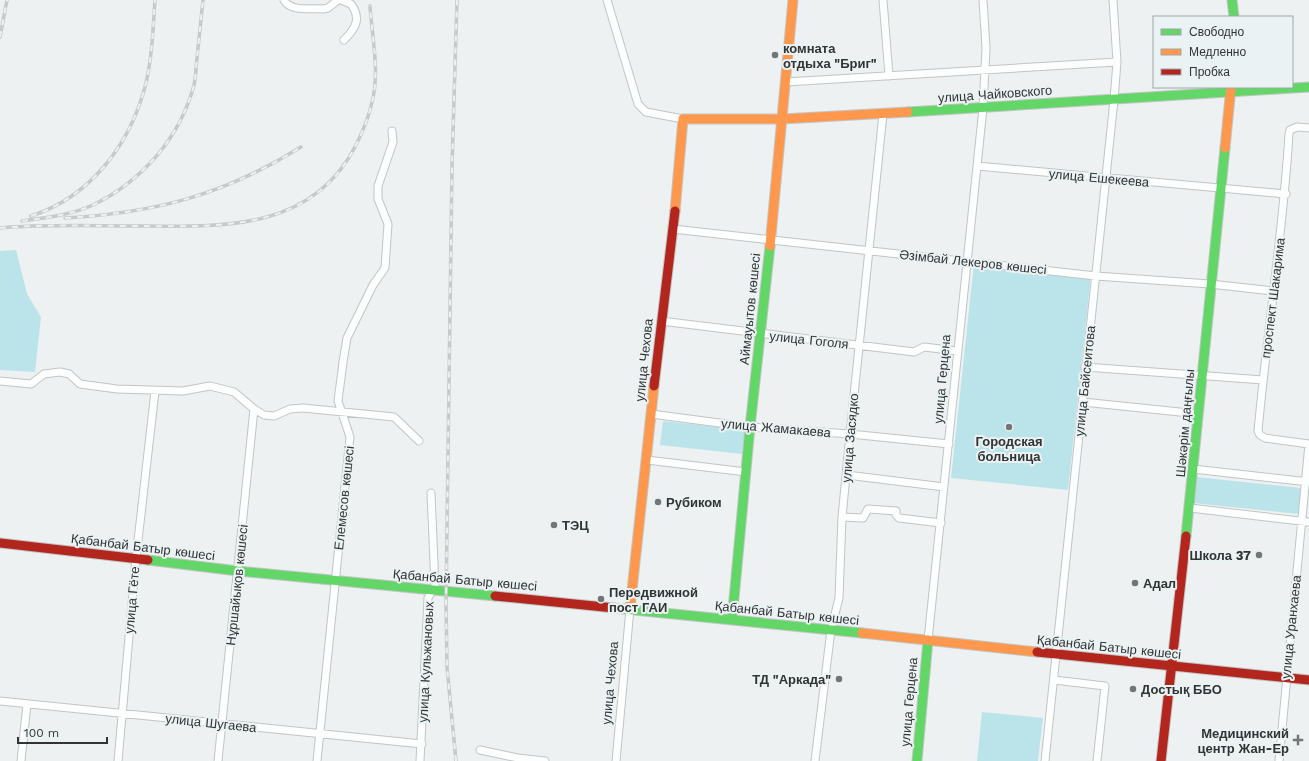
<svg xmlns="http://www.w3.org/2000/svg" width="1309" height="761" font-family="'Work Sans',sans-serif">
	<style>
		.green { fill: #bae4e9 }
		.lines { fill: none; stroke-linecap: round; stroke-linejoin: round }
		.street-casing { stroke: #c2c5c5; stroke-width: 9 }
		.fast-casing { stroke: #c2c5c5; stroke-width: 11 }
		.slow-casing { stroke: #c2c5c5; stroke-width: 11 }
		.jam-casing { stroke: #c2c5c5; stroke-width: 11 }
		.street { stroke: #fcfdfd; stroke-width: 7 }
		.fast { stroke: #63d668; stroke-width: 9 }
		.slow { stroke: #ff974d; stroke-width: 9 }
		.jam { stroke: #b3261e; stroke-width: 9 }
		.rail-casing { stroke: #c8c9c9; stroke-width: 3.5 }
		.rail { stroke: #ebf2f3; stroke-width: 2; stroke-dasharray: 6; stroke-linecap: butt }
		.poi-dot { fill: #737676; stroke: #ebf2f3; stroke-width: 1.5 }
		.labels { text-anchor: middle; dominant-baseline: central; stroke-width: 4; stroke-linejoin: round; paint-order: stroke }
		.poi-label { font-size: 13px; font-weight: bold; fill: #313334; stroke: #ebf2f3; text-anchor: start }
		.street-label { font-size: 13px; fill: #313334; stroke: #ebf2f3 }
	</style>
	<rect width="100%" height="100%" fill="#edf1f1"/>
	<path class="green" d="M16 250 27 294 41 317 35 372 0 370V251Z
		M974 263 1091 275 1068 490 951 478Z
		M663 421 745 430 742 454 660 445Z
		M1196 477 1302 488 1299 514 1193 503Z
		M982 712 1043 718 1038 761H977Z"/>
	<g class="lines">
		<defs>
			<path id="street" d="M284 0C290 12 311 8 323 9L328 8 338 0
				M341 0 351 4C362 19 355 29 344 40
				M607 0 638 104 646 112 683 119
				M883 0 889 76
				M786 82 1117 62
				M1309 128 1297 127 1290 130 1289 134C1283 234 1267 332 1258 431L1260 435 1265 438 1309 444
				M977 166 1286 194
				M673 229 1096 276 1210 284 1273 291
				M661 321 914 352 924 347 957 351
				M1085 367 1263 380
				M0 381 31 384 44 374 60 372 69 374 80 384 117 389 183 391 210 386 234 392 254 409 264 415 274 416 290 409 303 408 394 417 419 441
				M1083 402 1199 414
				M651 414 750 427 850 434 949 444
				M647 460 746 472
				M1193 469 1309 482
				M847 475 944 487
				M1190 508 1309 522
				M842 517 863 518 868 509 896 511V515L899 518 941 523
				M928 640 983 108 986 48 983 0
				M1054 680 1105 686 1097 761
				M0 701 422 744
				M480 750 518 758 545 761
				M21 761 27 704
				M118 761 136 558 155 391
				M218 761 254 409
				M317 761 350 437 338 401 343 362 347 338 373 285 385 268 388 224 378 199V186L393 142 392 131
				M420 761 428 598 435 586 431 493
				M616 761 630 609
				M815 761 831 630 839 598 842 517 850 434 883 114
				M1045 761 1114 100 1117 62 1113 0
				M1279 761 1309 444"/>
			<path id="fast" d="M1232 0 1234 17
				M908 112 1309 87
				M1186 536 1225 148
				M148 560 238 571 495 596
				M614 608 862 633
				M732 620 750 427 770 246
				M917 761 928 640"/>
			<path id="slow" d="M1225 148 1231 87
				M675 211 683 119H782L908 112
				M770 246 793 0
				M630 609 654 386
				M862 633 1037 652"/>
			<path id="jam" d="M654 386 675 211
				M0 543 148 560
				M495 596 614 608
				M1037 652 1309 680
				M1161 761 1186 536"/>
		</defs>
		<use href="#street" class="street-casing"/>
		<use href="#fast" class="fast-casing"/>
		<use href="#slow" class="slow-casing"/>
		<use href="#jam" class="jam-casing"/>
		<use href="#street" class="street"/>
		<use href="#fast" class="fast"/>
		<use href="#slow" class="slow"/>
		<use href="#jam" class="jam"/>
		<defs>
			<path id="rail" d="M0 37 7 0
				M31 216C90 197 129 146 145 87 152 60 153 29 155 0
				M65 218C155 213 224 195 301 147
				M22 221C45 218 71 215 93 205 142 181 180 138 194 85 196 76 196 67 197 58 199 38 201 19 203 0
				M0 228C46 224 92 226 139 226 222 227 313 231 356 145 363 131 369 117 372 102 380 72 372 37 370 6
				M456 761 447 667 446 601 452 166 457 0"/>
		</defs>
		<use href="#rail" class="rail-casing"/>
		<use href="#rail" class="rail"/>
	</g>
	<g class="poi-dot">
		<circle cx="775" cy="55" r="4"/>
		<circle cx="1009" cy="427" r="4"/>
		<circle cx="658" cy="502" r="4"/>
		<circle cx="554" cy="525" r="4"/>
		<circle cx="1259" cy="555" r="4"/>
		<circle cx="1135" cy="583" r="4"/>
		<circle cx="601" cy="599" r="4"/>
		<circle cx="839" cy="679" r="4"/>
		<circle cx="1133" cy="689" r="4"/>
		<path d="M1296 734h4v4h4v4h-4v4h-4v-4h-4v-4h4z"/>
	</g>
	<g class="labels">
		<g class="poi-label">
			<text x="783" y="48">комната<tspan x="783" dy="15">отдыха "Бриг"</tspan></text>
			<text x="1009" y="441" text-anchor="middle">Городская<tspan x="1009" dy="15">больница</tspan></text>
			<text x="666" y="502">Рубиком</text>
			<text x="562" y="525">ТЭЦ</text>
			<text x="1251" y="555" text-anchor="end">Школа 37</text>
			<text x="1143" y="583">Адал</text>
			<text x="609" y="592">Передвижной<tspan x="609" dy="15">пост ГАИ</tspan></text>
			<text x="831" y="679" text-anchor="end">ТД "Аркада"</text>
			<text x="1141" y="689">Достық ББО</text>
			<text x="1289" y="733" text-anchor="end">Медицинский<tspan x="1289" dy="15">центр Жан-Ер</tspan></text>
		</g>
		<g class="street-label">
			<text transform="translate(995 94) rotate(-4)">улица Чайковского</text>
			<text transform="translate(1099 178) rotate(5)">улица Ешекеева</text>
			<text transform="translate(973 262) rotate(6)">Әзімбай Лекеров көшесі</text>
			<text transform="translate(1273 298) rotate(-83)">проспект Шакарима</text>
			<text transform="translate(750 309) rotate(-84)">Аймауытов көшесі</text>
			<text transform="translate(809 340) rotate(6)">улица Гоголя</text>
			<text transform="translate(644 360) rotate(-84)">улица Чехова</text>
			<text transform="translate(942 379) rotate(-85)">улица Герцена</text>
			<text transform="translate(1085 381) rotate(-84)">улица Байсеитова</text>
			<text transform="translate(1185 423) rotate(-85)">Шәкәрім даңғылы</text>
			<text transform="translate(776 428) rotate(5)">улица Жамакаева</text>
			<text transform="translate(850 438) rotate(-85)">улица Засядко</text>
			<text transform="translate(344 498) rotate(-84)">Елемесов көшесі</text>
			<text transform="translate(143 547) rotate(7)">Қабанбай Батыр көшесі</text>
			<text transform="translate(465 580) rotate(5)">Қабанбай Батыр көшесі</text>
			<text transform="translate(237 585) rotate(-84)">Нұршайықов көшесі</text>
			<text transform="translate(132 600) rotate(-85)">улица Гёте</text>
			<text transform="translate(787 613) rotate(6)">Қабанбай Батыр көшесі</text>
			<text transform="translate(1291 627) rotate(-84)">улица Уранхаева</text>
			<text transform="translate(1109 647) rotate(6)">Қабанбай Батыр көшесі</text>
			<text transform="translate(426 662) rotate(-87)">улица Кульжановых</text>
			<text transform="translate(610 683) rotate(-85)">улица Чехова</text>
			<text transform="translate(909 702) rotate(-85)">улица Герцена</text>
			<text transform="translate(211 723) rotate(6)">улица Шугаева</text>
		</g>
	</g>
	<rect x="1153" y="16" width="140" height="72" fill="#ebf2f3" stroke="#a1a6a7"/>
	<rect x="1161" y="29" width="20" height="6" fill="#63d668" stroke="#a1a6a7"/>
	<text x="1189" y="36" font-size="12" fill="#313334">Свободно</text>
	<rect x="1161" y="49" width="20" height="6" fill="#ff974d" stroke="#a1a6a7"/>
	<text x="1189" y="56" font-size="12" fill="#313334">Медленно</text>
	<rect x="1161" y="69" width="20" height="6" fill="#b3261e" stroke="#a1a6a7"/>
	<text x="1189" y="76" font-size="12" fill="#313334">Пробка</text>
	<path d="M18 737v6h89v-6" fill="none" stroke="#313334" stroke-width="2"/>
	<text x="24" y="737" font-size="12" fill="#313334" stroke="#ebf2f3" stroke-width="3" paint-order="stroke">100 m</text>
</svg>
